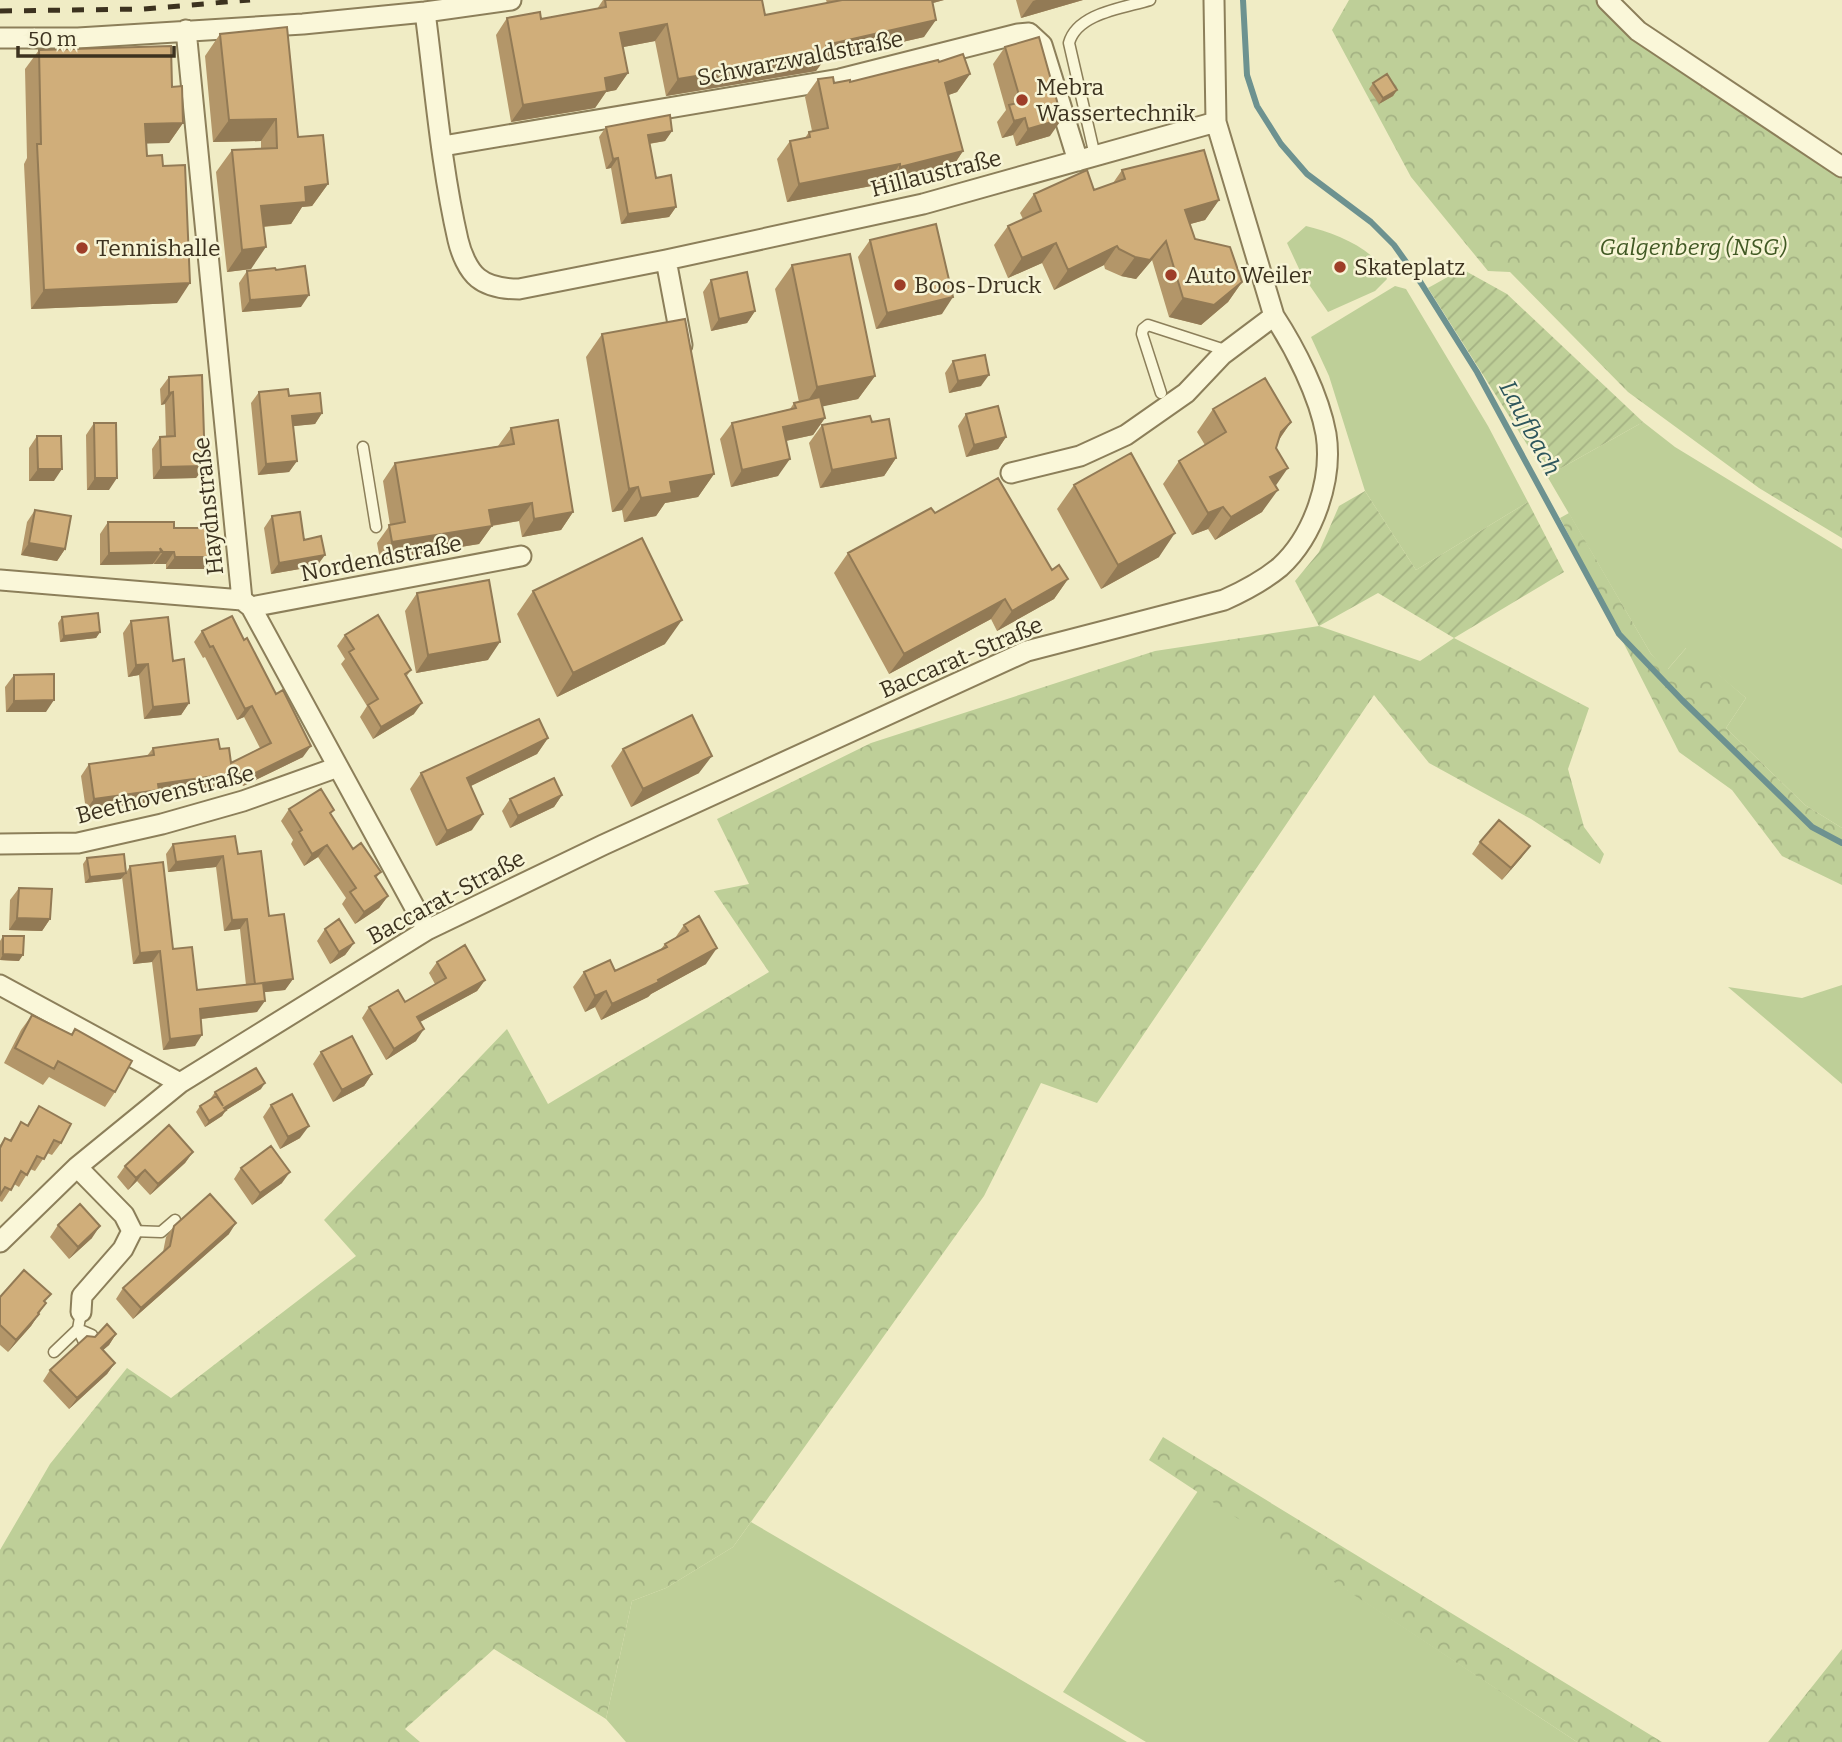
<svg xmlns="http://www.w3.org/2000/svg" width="1842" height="1742" font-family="Bitter,serif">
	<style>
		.grass { fill: #becf98 }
		.forest { fill: url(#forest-crowns) }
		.garden { fill: url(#garden-furrows) }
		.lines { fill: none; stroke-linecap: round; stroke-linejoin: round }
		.stream { stroke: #6d9290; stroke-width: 6 }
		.service-casing { stroke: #8c7f5a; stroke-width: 13 }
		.minor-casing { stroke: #8c7f5a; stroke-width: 23 }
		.service { stroke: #faf7d9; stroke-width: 10 }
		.minor { stroke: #faf7d9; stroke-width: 19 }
		.rail { stroke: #3c321f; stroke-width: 5; stroke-dasharray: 12 12; stroke-linecap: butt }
		.wall { fill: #b39669 }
		.shaded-wall { fill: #927a55 }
		.building { fill: #d0ae7a; stroke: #927a55; stroke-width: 2 }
		.poi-dot { fill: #9e3e28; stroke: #f7f4d5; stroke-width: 2.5 }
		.labels { text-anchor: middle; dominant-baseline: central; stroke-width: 5; stroke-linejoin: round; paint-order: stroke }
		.street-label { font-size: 23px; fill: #3c321f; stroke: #f7f4d5 }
		.poi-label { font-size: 23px; fill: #3c321f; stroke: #f7f4d5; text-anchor: start }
		.park-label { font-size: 23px; font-style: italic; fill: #415924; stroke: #f7f4d5 }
		.water-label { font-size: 24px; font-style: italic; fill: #2d565c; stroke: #f7f4d5 }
	</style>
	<defs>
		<pattern id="forest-crowns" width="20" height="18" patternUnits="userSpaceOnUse" patternTransform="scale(1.75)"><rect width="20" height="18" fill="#becf98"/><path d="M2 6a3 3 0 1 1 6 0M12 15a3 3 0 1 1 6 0" fill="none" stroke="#a4b283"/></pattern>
		<pattern id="garden-furrows" width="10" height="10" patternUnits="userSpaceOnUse" patternTransform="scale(1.75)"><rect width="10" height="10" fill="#becf98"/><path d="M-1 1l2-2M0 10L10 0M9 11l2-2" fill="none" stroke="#a4b283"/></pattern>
	</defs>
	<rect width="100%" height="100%" fill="#f0ecc5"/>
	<path class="grass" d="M1306 226C1330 232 1358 242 1376 260 1382 265 1384 273 1387 279L1375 291 1328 312 1301 273 1287 243Z
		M1395 286 1406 289 1488 426 1528 502 1416 570 1365 491 1329 376 1311 337Z
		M1643 422 1675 447 1842 549V828L1805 805 1726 728 1746 698 1686 648 1667 670 1651 654 1547 476Z
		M1842 985V1084L1728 987 1802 998Z
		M1198 1491 1577 1742H1146L1063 1692Z
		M751 1522 1112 1733 1127 1742H626L606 1719 632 1601 666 1588 733 1547Z"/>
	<path class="forest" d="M1349 0H1607L1842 172V538L1759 488 1628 392 1510 272 1488 271 1411 177 1332 30Z
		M1569 513 1651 654 1668 669 1687 647 1746 698 1726 728 1805 805 1842 828V885L1782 856 1732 790 1679 752 1560 518Z
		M1319 626 1420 661 1454 638 1589 708 1568 769 1584 827 1604 854 1600 864 1531 819 1429 763 1374 695 1097 1103 1041 1083 984 1196 733 1547 666 1588 632 1601 606 1719 494 1649 405 1729 420 1742H0V1550L50 1464 127 1368 171 1398 356 1256 324 1220 507 1029 548 1104 769 972 714 891 749 884 717 819 871 743 1155 651Z
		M1163 1437 1662 1742H1577L1149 1460Z
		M1842 1649V1742H1768Z"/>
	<path class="garden" d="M1462 269 1507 294 1643 422 1547 476 1428 288Z
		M1365 491 1416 570 1528 502 1564 572 1454 638 1378 593 1319 626 1295 581 1319 552 1339 506Z"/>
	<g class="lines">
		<path class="stream" d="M1243 0 1247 75 1257 106 1281 144 1307 174 1371 222 1394 245 1421 283 1477 372 1619 634 1682 700 1812 827 1842 843"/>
		<defs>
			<path id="service" d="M1095 156 1069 43C1077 13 1124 8 1150 0
				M1161 393 1142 334 1143 329 1148 325 1228 351
				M363 447 376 527
				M132 1231 161 1232 175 1220
				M84 1342 78 1329 92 1335
				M54 1352 78 1329 81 1312"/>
			<path id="minor" d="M1607 0 1638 31 1842 167
				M425 12C435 88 441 166 458 240 461 253 468 270 478 278 489 287 505 289 519 289L666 260 923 204 1216 122
				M186 30 242 600 251 607 427 930
				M0 38H78L303 24 425 12 511 0
				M443 146 840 79 1018 34 1029 33 1042 45 1078 161
				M666 260 682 345
				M1011 473 1080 456 1126 435 1186 393 1222 355 1274 316
				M0 580 242 600
				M251 607 521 556
				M0 844 78 843 162 824 243 801 338 767
				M0 985 180 1083
				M77 1167 124 1215 132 1231 123 1249 82 1296 81 1312
				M0 1242 77 1167 180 1083 427 930 603 845 1027 651 1224 600C1244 591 1263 581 1280 567 1314 536 1333 479 1326 434 1319 395 1295 348 1274 316L1216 122 1214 0"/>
		</defs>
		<use href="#service" class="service-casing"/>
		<use href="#minor" class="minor-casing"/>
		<use href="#service" class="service"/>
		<use href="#minor" class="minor"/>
		<path class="rail" d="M0 11 143 9 250 0"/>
	</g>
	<path class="wall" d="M603 0H762L765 15 827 3 826 0H944L933 3 924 37 824 60 816 71 666 96 655 41 623 47 628 73 616 90 606 92 595 108 511 122 496 35 507 18 541 19 597 9Z
		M1016 0H1083L1021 18Z
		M220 34 298 137 328 184 312 206 302 207 291 224 264 227 251 269 227 272 216 172 232 150 261 149V141L213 142 205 56Z
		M1005 47 1050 136 1016 146 1013 135 1002 138 997 122 1006 110 993 64Z
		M39 50 172 87 183 123 169 143H146L147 156 163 166 177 303 31 309 24 164 27 158 25 69Z
		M939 62 970 74 957 92 948 95 963 151 951 169 887 185V183L787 202 777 159 790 141 805 138 809 132 812 131 805 97 818 79 834 83 850 82Z
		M1373 83 1397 90 1393 96 1379 104 1369 89Z
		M606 127 672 131 665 141 649 144 656 178 676 207 669 217 621 224 611 168 606 169 599 137Z
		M1122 170 1219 200 1205 220 1190 224 1195 239 1242 282 1228 302 1201 325 1169 317 1152 260 1136 279 1121 276 1105 269 1104 265 1054 290 1042 263 1008 278 994 245 1008 226 1023 219 1020 213 1034 194 1094 190 1113 183Z
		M870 240 942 314 876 329 858 257Z
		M792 265 875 376 858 399 822 406 825 418 813 435 786 441 778 476 731 487 720 439 732 423 790 409 794 403 799 402 775 289Z
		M276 270 301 307 242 312 239 283 247 271Z
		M711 280 755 311 747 323 711 331 703 292Z
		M602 334 714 474 698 497 665 503 656 516 624 522 622 510 612 512 586 357Z
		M953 361 981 386 949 393 945 373Z
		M169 377 205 466 196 478 153 479 152 449 160 437H166L165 404 161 405 160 389Z
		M259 392 289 396 322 413 315 424 293 426 297 461 289 472 258 475 251 403Z
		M1213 409 1291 422 1279 440 1276 448V485L1262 512 1215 540 1208 529 1192 535 1163 484 1179 461 1205 445 1197 432Z
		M966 414 1006 437 998 449 966 457 958 426Z
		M872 422 896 458 884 476 820 488 809 443 822 425Z
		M94 423 109 490H87L86 435Z
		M511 428 573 512 561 530 522 537 519 521 492 526 479 544 380 560 377 543 390 525 383 481 395 463 498 446Z
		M37 436 54 481H29V448Z
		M1074 485 1159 557 1101 589 1057 509Z
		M35 510 65 549 57 561 21 555 27 522Z
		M935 513 1052 570 1068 579 1054 599 997 631 991 619 889 674 834 573 848 553Z
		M272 516 304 540 317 566 271 574 264 528Z
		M108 522 174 528 216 557 207 569H166V564H154V563L153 564 100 565V534Z
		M533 591 665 644 557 697 517 614Z
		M417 593 488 660 416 673 405 611Z
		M62 617 100 632 96 638 60 642 58 623Z
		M131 621 173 661 189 703 181 715 144 719 139 675 128 677 123 633Z
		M202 631 303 757 243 786 241 783 157 794 151 802 86 810 81 776 89 764 147 756 153 748 220 749 231 763 260 748 244 717 237 720 205 657 203 658 194 642Z
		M345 635 411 670 406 677 414 714 373 739 360 717 367 706 341 664 345 659 337 646Z
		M14 675 46 712H6L5 687Z
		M548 738 537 754 471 786 472 830 436 846 410 789 421 773Z
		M623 749 699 773 631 807 611 766Z
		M562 795 554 807 510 828 502 811 510 799Z
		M289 809 331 814 353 849 381 872 376 878 388 896 379 908 355 924 342 904 346 898 318 857 304 866 291 844 293 840 281 821Z
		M1480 842 1530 846 1521 858 1502 880 1472 854Z
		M173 844 238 854 269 916 293 979 285 990 264 992 257 1012 201 1019 195 1046 163 1050 152 962 133 964 122 877 121 879 85 883 83 864 87 858 126 873 130 866 173 949 197 990 246 985 240 929 224 931 216 867 168 872 166 854Z
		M19 888 50 919 42 931 9 930 10 900Z
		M684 925 706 964 651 994 648 997 601 1020 595 1007 585 1012 573 987 584 972 615 971 661 949 665 944 675 938Z
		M325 929 354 943 345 955 330 964 317 941Z
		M3 936 19 961 0 960V941Z
		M437 962 485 980 477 991 420 1022 416 1041 386 1060 362 1018 369 1007 405 1002 435 984 429 973Z
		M32 1015 71 1035 75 1029 115 1092 105 1107 49 1077 43 1085 4 1063 21 1030Z
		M321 1052 372 1074 364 1086 333 1102 313 1064Z
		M261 1089 226 1110 222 1116 205 1127 196 1112 200 1106 211 1099V1098L215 1092Z
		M271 1105 300 1138 280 1149 263 1117Z
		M39 1106 61 1143 52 1155 47 1153 35 1171 30 1169 19 1187 14 1184 2 1202 0 1201V1145L5 1138 9 1141 21 1122 27 1125Z
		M193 1152 185 1163 150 1195 137 1181 128 1190 117 1177 125 1166Z
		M241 1168 282 1183 252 1205 234 1179Z
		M58 1225 92 1238 69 1259 50 1237Z
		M174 1226 229 1234 133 1319 116 1299 123 1288 163 1252 166 1237Z
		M0 1297 46 1303 31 1326 8 1352 0 1345Z
		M116 1334 109 1345 103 1350 115 1363 107 1374 69 1409 43 1381 50 1370 95 1337Z"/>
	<path class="shaded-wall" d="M923 0H944L918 7Z
		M1036 0H1083L1021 18 1033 1Z
		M936 20 924 37 824 60 816 71 666 96 678 79Z
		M667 24 655 41 608 50 620 33Z
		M628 73 616 90 606 92 595 108 511 122 523 105 605 78Z
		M970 74 957 92 932 101 945 83Z
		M1397 90 1393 96 1379 104 1383 98Z
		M1025 118 1013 135 1002 138 1014 121Z
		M276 119 261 141 213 142 229 120Z
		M1062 119 1050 136 1016 146 1028 129Z
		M183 123 169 143 131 144 145 124Z
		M672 131 665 141 641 145 648 135Z
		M963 151 951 169 887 185 900 167Z
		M618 158 611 168 606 169 613 159Z
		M900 164 887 183 787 202 799 184Z
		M328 184 312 206 302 207 291 224 246 228 261 206 305 187Z
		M1219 200 1205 220 1172 229 1185 210Z
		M676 207 669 217 621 224 628 214Z
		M1166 241 1152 260 1136 279 1121 276 1135 257Z
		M1056 243 1042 263 1008 278 1022 258Z
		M1117 246 1104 265 1054 290 1068 270Z
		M266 247 251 269 227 272 242 250Z
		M1242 282 1228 302 1201 325 1169 317 1183 298Z
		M190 283 177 303 31 309 44 290Z
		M309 295 301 307 242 312 250 300Z
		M953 297 942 314 876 329 887 313Z
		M755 311 747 323 711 331 719 319Z
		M989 375 981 386 949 393 958 381Z
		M875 376 858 399 801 411 817 387Z
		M173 392 165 404 161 405 169 393Z
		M322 413 315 424 285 427 292 416Z
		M825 418 813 435 771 444 783 427Z
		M1291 422 1275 445 1281 432Z
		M1006 437 998 449 966 457 974 445Z
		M896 458 884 476 820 488 832 470Z
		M790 459 778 476 731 487 742 470Z
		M297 461 289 472 258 475 266 464Z
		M205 466 196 478 153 479 161 467Z
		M1288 468 1272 491 1270 477Z
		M38 469H62L54 481H29Z
		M714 474 698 497 665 503 656 516 624 522 641 498 670 482Z
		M95 478H117L109 490H87Z
		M638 487 622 510 612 512 629 489Z
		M1278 490 1262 512 1215 540 1231 517Z
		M532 503 519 521 477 528 489 510Z
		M1223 507 1208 529 1192 535 1208 513Z
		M573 512 561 530 522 537 534 519Z
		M492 526 479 544 380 560 392 542Z
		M1175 533 1159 557 1101 589 1118 565Z
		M29 543 65 549 57 561 21 555Z
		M161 552 153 564 100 565 109 553Z
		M163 552H174L166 564H154Z
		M325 555 317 566 271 574 279 563Z
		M175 557H216L207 569H166Z
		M1068 579 1054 599 997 631 1012 611Z
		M1005 599 991 619 889 674 904 654Z
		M682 620 665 644 557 697 573 673Z
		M100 632 96 638 60 642 64 636Z
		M500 642 488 660 416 673 428 655Z
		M148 664 139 675 128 677 136 665Z
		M54 700 46 712H6L14 701Z
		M189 703 181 715 144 719 153 707Z
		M422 703 414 714 373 739 381 727Z
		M252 706 244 717 237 720 245 709Z
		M548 738 537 754 456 793 467 778Z
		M311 746 303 757 243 786 251 775Z
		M712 756 699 773 631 807 643 789Z
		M249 771 241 783 157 794 151 802 86 810 94 799 158 784Z
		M562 795 554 807 510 828 518 816Z
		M483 814 472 830 436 846 447 831Z
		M327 845 318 857 304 866 312 854Z
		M1530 846 1521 858 1502 880 1511 868Z
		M223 856 216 867 168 872 176 862Z
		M126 873 121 879 85 883 90 877Z
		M388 896 379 908 355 924 364 912Z
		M17 918 50 919 42 931 9 930Z
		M247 919 240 929 224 931 232 920Z
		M354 943 345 955 330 964 339 952Z
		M717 948 706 964 651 994 648 997 601 1020 612 1004Z
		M160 951 152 962 133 964 140 953Z
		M3 954 23 955 19 961 0 960Z
		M293 979 285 990 248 994 255 984Z
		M485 980 477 991 409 1028 417 1017Z
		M606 991 595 1007 585 1012 595 996Z
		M265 1001 257 1012 192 1020 200 1009Z
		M424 1029 416 1041 386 1060 394 1049Z
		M202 1035 195 1046 163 1050 170 1039Z
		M372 1074 364 1086 333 1102 342 1090Z
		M265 1083 261 1089 220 1114 224 1108Z
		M226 1110 222 1116 205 1127 209 1121Z
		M309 1126 300 1138 280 1149 288 1137Z
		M193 1152 185 1163 150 1195 158 1184Z
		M145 1170 137 1181 128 1190 136 1178Z
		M290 1172 282 1183 252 1205 260 1193Z
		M236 1223 229 1234 133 1319 141 1308Z
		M100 1226 92 1238 69 1259 78 1247Z
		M39 1314 31 1326 8 1352 16 1340Z
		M116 1334 109 1345 93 1359 101 1348Z
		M115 1363 107 1374 69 1409 77 1398Z"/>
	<path class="building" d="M605 0H762L765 15 842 0H932L936 20 826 45 828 54 678 79 667 24 620 33 628 73 605 78 607 91 523 105 507 18 540 12 541 19 606 7Z
		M287 27 298 137 323 135 328 184 305 187 306 202 261 206 266 247 242 250 232 150 277 148 276 119 229 120 220 34Z
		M1039 37 1062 119 1028 129 1025 118 1014 121 1009 105 1021 102 1005 47Z
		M171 46 172 87 182 86 183 123 145 124 147 156 162 155 163 166 185 165 190 283 44 290 37 144H41L39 50Z
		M963 54 970 74 945 83 963 151 900 167V164L799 184 790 141 810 137 809 132 828 128 818 79 833 77 834 83 850 80V82L938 60 939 62Z
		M1387 74 1397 90 1383 98 1373 83Z
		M670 115 672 131 648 135 656 178 671 175 676 207 628 214 618 158 613 159 606 127Z
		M1204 150 1219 200 1185 210 1195 239 1230 247 1242 282 1214 305 1183 298 1166 241 1150 260 1135 257 1119 249 1117 246 1068 270 1056 243 1022 258 1008 226 1041 211 1034 194 1087 170 1094 190 1125 179 1122 170Z
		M936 224 953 297 887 313 870 240Z
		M850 254 875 376 817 387 792 265Z
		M305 266 309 295 250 300 247 271 275 268 276 270Z
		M747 272 755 311 719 319 711 280Z
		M685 319 714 474 670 482 672 493 641 498 638 487 629 489 602 334Z
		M985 355 989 375 958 381 953 361Z
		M202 375 205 466 161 467 160 437 175 436 173 392 169 393V377Z
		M1265 378 1291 422 1281 432 1276 448 1288 468 1270 477 1278 490 1231 517 1223 507 1208 513 1179 461 1226 432 1213 409Z
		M288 389 289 396 320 393 322 413 292 416 297 461 266 464 259 392Z
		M820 397 825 418 783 427 790 459 742 470 732 423 796 408 794 403Z
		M998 406 1006 437 974 445 966 414Z
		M870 416 872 422 889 419 896 458 832 470 822 425Z
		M558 420 573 512 534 519 532 503 489 510 492 526 392 542 389 525 405 522 395 463 514 444 511 428Z
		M94 423H116L117 478H95Z
		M37 436H61L62 469H38Z
		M1131 453 1175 533 1118 565 1074 485Z
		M998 478 1052 570 1059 565 1068 579 1012 611 1005 599 904 654 848 553 931 508 935 513Z
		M35 510 71 516 65 549 29 543Z
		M300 512 304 540 321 536 325 555 279 563 272 516Z
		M108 522H174V528H216V557H175L174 552H163L160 548 161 552 109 553Z
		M642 538 682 620 573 673 533 591Z
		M489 580 500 642 428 655 417 593Z
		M98 613 100 632 64 636 62 617Z
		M378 615 411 670 405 674 422 703 381 727 368 705 378 699 349 652 354 649 345 635Z
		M232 616 244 640 247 638 276 694 283 690 311 746 251 775 249 771 158 784 159 790 94 799 89 764 154 755 153 748 218 739 220 749 229 748 231 763 271 743 252 706 245 709 213 646 210 647 202 631Z
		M168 617 173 661 184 659 189 703 153 707 148 664 136 665 131 621Z
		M54 674V700L14 701V675Z
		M692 715 712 756 643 789 623 749Z
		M539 719 548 738 467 778 483 814 447 831 421 773Z
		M554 778 562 795 518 816 510 799Z
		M321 789 334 810 330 813 353 849 361 843 381 872 375 876 388 896 364 912 350 892 356 888 327 845 312 854 299 832 302 830 289 809Z
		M1499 820 1530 846 1511 868 1480 842Z
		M235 836 238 854 261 851 269 916 284 914 293 979 255 984 247 919 232 920 223 856 176 862 173 844Z
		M124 854 126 873 90 877 87 858Z
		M163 862 173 949 192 947 197 990 263 983 265 1001 200 1009 202 1035 170 1039 160 951 140 953 130 866Z
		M19 888 52 889 50 919 17 918Z
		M699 916 717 948 658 980 659 982 612 1004 606 991 595 996 584 972 610 960 615 971 667 947 665 944 688 931 684 925Z
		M339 919 354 943 339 952 325 929Z
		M3 936H24L23 955 3 954Z
		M465 945 485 980 417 1017 424 1029 394 1049 369 1007 398 990 405 1002 446 978 437 962Z
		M32 1015 72 1035 75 1029 132 1061 115 1092 58 1061 54 1069 15 1048Z
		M352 1036 372 1074 342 1090 321 1052Z
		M256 1068 265 1083 224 1108 226 1110 209 1121 200 1106 216 1096 223 1106 215 1092Z
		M292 1094 309 1126 288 1137 271 1105Z
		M39 1106 71 1124 61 1143 54 1140 44 1159 37 1156 27 1175 21 1171 11 1190 5 1187 0 1195V1148L5 1138 11 1141 21 1122 28 1126Z
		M169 1125 193 1152 158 1184 145 1170 136 1178 125 1166Z
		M271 1146 290 1172 260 1193 241 1168Z
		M210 1194 236 1223 141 1308 123 1288 170 1246 174 1226Z
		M80 1204 100 1226 78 1247 58 1225Z
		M24 1270 51 1294 44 1301 46 1303 38 1313 39 1314 16 1340 0 1325V1297Z
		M107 1324 116 1334 101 1348 115 1363 77 1398 50 1370 87 1336 95 1337Z"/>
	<g class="poi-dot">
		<circle cx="1022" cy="100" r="7"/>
		<circle cx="82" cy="248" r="7"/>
		<circle cx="1340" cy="267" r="7"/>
		<circle cx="1171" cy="275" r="7"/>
		<circle cx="900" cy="285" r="7"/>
	</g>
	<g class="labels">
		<g class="street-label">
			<text transform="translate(800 58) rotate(-11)">Schwarzwaldstraße</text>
			<text transform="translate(936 173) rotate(-14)">Hillaustraße</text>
			<text transform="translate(208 506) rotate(-96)">Haydnstraße</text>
			<text transform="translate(381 558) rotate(-11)">Nordendstraße</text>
			<text transform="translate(961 657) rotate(-23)">Baccarat-Straße</text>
			<text transform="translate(165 794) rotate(-14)">Beethovenstraße</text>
			<text transform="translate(446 897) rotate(-28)">Baccarat-Straße</text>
		</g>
		<g class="poi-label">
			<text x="1036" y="87">Mebra<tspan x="1036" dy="26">Wassertechnik</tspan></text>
			<text x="96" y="248">Tennishalle</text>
			<text x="1354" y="267">Skateplatz</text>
			<text x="1185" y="275">Auto Weiler</text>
			<text x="914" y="285">Boos-Druck</text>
		</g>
		<g class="park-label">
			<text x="1693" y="247">Galgenberg (NSG)</text>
		</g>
		<g class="water-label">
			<text transform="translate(1530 428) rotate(62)">Laufbach</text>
		</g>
	</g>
	<path d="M18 46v10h156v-10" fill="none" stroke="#3c321f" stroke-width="3.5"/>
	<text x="28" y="46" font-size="21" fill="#3c321f" stroke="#f7f4d5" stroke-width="5" paint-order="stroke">50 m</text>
</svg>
